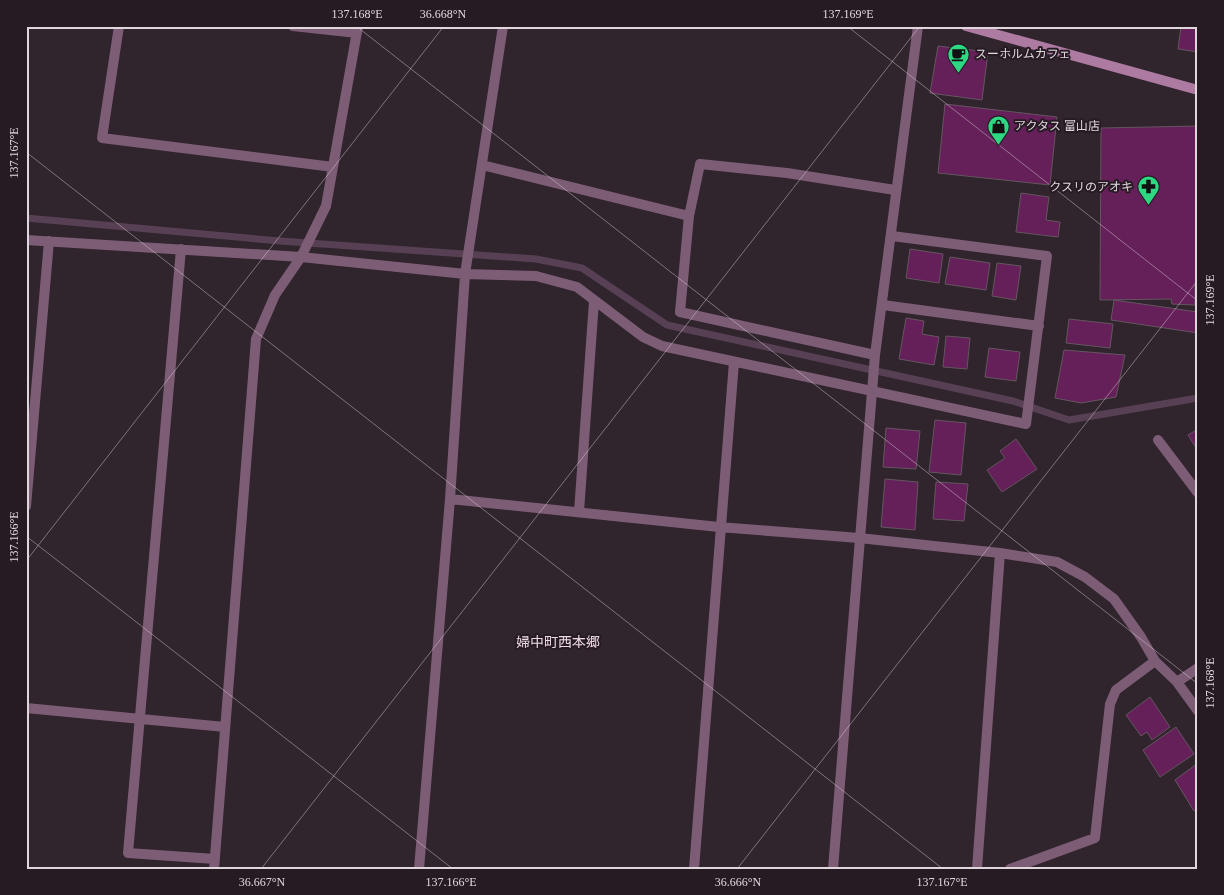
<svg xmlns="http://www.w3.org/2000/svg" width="1224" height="895" font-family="'Times New Roman','Noto Sans JP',serif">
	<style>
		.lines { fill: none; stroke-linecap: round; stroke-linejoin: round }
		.stream { stroke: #584054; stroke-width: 7 }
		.building { fill: #652059; stroke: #645560 }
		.street { stroke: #7d5d75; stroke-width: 10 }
		.secondary { stroke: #ad7aa1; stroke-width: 10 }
		.ticks { fill: none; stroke: #e0d7dd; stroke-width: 1; stroke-opacity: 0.45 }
		.labels { text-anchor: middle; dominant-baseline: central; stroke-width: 4; stroke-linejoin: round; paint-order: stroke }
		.poi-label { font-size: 12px; fill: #e0d7dd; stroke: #261a23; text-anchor: start }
		.neighbourhood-label { font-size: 14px; fill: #ebd9e6; stroke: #261a23 }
		.neatline { fill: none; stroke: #e0d7dd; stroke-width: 2 }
		.ticks-label { font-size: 12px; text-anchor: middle; fill: #e0d7dd }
	</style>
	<rect width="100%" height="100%" fill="#30242d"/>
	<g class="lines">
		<path class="stream" d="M26 218 280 241 536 259 582 268 667 325 1013 401 1069 420 1198 398"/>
	</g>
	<path class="building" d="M1181 26H1198V52L1178 49Z
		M938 46 988 52 982 100 930 93Z
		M945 104 1057 117 1050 185 938 173Z
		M1198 126V285H1195V305L1172 304 1171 299 1100 300 1101 128Z
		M1021 193 1049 197 1046 220 1060 222 1058 237 1016 232Z
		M910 249 943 254 939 283 906 278Z
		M950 257 990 263 986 290 945 284Z
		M997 263 1021 266 1016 300 992 296Z
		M1114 300 1198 312V333L1111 320Z
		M906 318 924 321 922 334 939 337 934 365 899 359Z
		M1069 319 1113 324 1110 348 1066 343Z
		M946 336 970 338 967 369 943 367Z
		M989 348 1020 352 1016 381 985 377Z
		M1064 350 1125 355 1116 397 1081 403 1055 398Z
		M935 420 966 423 961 475 929 472Z
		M886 428 920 431 916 469 883 467Z
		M1198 429V451L1188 435Z
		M1016 439 1037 469 1002 492 987 470 1005 458 1000 451Z
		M885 479 918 482 915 530 881 527Z
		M936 482 968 484 964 521 933 519Z
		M1150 697 1170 727 1152 740 1147 732 1141 736 1126 715Z
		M1176 727 1194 754 1160 777 1143 750Z
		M1198 763V808L1194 811 1175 780Z"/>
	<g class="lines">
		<path class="street" d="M119 26 102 138 333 167
			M293 26 357 33
			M482 165 689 216
			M26 240 301 257 465 274 536 276 577 287 643 337 662 346 1026 424 1047 256 892 236
			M181 249 128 853 215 859
			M883 305 1039 326
			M875 355 680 312 689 216 700 164 787 173 895 190
			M1158 440 1198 493
			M450 499 719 527 859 538 1000 553 1057 562 1085 577 1114 599 1141 637 1155 661 1177 682 1198 711
			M26 506 49 241
			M579 512 594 301
			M1177 682 1198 668
			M26 708 225 727
			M214 869 256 339 275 295 301 257 326 206 358 26
			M419 869 450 499 465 274 503 26
			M694 869 734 362
			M833 869 875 355 918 26
			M977 869 1000 553
			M1010 869 1095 838 1110 704 1116 690 1155 661"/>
		<path class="secondary" d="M966 26 1198 90"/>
	</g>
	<path class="ticks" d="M356 26 1198 684M847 26 1198 301M26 152 943 869M26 536 453 869M26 561 444 26M261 869 920 26M737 869 1198 280"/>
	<defs>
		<symbol id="cafe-pin" viewBox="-11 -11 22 30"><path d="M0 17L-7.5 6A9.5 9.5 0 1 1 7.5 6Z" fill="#2ed883" stroke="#261a23"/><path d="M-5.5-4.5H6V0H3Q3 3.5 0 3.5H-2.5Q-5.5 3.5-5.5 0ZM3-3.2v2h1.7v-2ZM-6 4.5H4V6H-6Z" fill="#111"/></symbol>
		<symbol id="shop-pin" viewBox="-11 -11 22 30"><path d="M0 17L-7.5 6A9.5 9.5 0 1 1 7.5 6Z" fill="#2ed883" stroke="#261a23"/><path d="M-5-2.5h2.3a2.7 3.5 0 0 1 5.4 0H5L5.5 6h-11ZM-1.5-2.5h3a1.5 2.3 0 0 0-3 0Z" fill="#111"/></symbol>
		<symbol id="pharmacy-pin" viewBox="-11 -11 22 30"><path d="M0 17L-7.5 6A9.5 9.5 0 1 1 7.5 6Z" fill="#2ed883" stroke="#261a23"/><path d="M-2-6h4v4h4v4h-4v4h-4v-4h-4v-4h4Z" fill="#111"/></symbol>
	</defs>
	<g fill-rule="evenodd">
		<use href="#cafe-pin" x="946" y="42" width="25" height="34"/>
		<use href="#shop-pin" x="986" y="114" width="25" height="34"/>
		<use href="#pharmacy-pin" x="1136" y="174" width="25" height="34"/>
	</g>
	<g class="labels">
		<g class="poi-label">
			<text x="975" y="54">スーホルムカフェ</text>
			<text x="1014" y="126">アクタス 富山店</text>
			<text x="1133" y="187" text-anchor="end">クスリのアオキ</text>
		</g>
		<g class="neighbourhood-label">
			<text x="558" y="642">婦中町西本郷</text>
		</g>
	</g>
	<rect width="1224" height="895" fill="none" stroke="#261a23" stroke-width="55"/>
	<rect x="28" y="28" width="1168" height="840" class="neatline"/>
	<g class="ticks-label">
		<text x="357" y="18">137.168°E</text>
		<text x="443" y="18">36.668°N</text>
		<text x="848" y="18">137.169°E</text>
		<text transform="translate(14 153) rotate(-90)" y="4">137.167°E</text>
		<text transform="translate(1210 300) rotate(-90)" y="4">137.169°E</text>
		<text transform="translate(14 537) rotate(-90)" y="4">137.166°E</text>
		<text transform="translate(1210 683) rotate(-90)" y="4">137.168°E</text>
		<text x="262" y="886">36.667°N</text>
		<text x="451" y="886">137.166°E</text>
		<text x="738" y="886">36.666°N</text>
		<text x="942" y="886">137.167°E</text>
	</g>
</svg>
